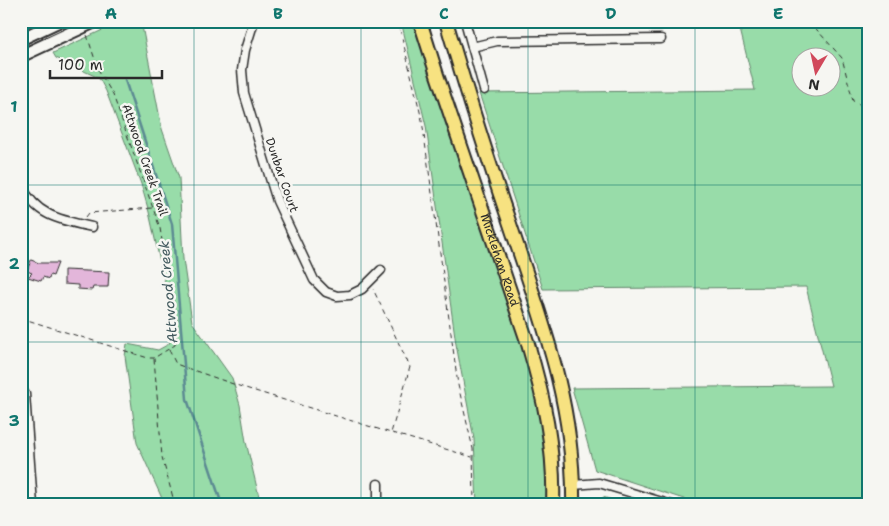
<svg xmlns="http://www.w3.org/2000/svg" width="889" height="526" font-family="'Shantell Sans',sans-serif">
	<style>
		.green { fill: #98dca9; stroke: #62846a; fill-rule: evenodd }
		.lines { fill: none; stroke-linecap: round; stroke-linejoin: round }
		.stream { stroke: #5b8a92; stroke-width: 2.5 }
		.building { fill: #e3b6da; stroke: #2b2b2b }
		.street-casing { stroke: #2b2b2b; stroke-width: 11 }
		.secondary-casing { stroke: #2b2b2b; stroke-width: 15 }
		.primary-casing { stroke: #2b2b2b; stroke-width: 16 }
		.path { stroke: #2b2b2b; stroke-width: 1; stroke-dasharray: 5 4; stroke-linecap: butt }
		.street { stroke: #f6f6f2; stroke-width: 8 }
		.secondary { stroke: #f6f6f2; stroke-width: 11 }
		.primary { stroke: #f7e281; stroke-width: 12 }
		.grid { fill: none; stroke: #0f766e; stroke-width: 1; stroke-opacity: 0.55 }
		.labels { text-anchor: middle; dominant-baseline: central; stroke-width: 5; stroke-linejoin: round; paint-order: stroke }
		.street-label { font-size: 12px; fill: #2b2b2b; stroke: #f6f6f2 }
		.water-label { font-size: 14px; font-style: italic; fill: #435b5f; stroke: #f6f6f2 }
		.neatline { fill: none; stroke: #0f766e; stroke-width: 2 }
		.grid-label { font-size: 16px; text-anchor: middle; font-weight: bold; fill: #0f766e }
	</style>
	<rect width="100%" height="100%" fill="#f6f6f2"/>
	<filter id="ink" filterUnits="userSpaceOnUse"><feTurbulence type="fractalNoise" baseFrequency=".02" numOctaves="2"/><feDisplacementMap in="SourceGraphic" scale="10" xChannelSelector="R" yChannelSelector="G"/><feConvolveMatrix kernelMatrix="1 2 1 2 8 2 1 2 1" color-interpolation-filters="sRGB"/></filter>
	<g filter="url(#ink)">
		<path class="green" d="M122 21H141L162 129 179 178 183 259 192 322 232 378 240 405 246 442 261 505H165L137 443 125 356 127 344 158 350 169 344 174 325 149 212 141 184 106 91 99 78 56 58 53 53Z
			M401 21H413L533 376 546 444 548 505H477L474 439 456 344 426 126Z
			M738 21H868V505H702L595 470 572 388 831 386 806 287 543 289 479 93 755 90ZM802 58H832V88H802Z
			M603 497 628 505H601Z"/>
		<g class="lines">
			<path class="stream" d="M125 80 172 224 187 399 222 505"/>
		</g>
		<path class="building" d="M31 260 39 263H58L53 276 50 275 49 279 43 277 41 281 28 277 32 273 27 271Z
			M64 270 109 272 108 287H93L92 290 78 289V285L64 284Z"/>
		<g class="lines">
			<defs>
				<path id="street" d="M254 21 245 50 242 70 244 93 277 201 314 280 326 292 337 296 350 295 362 289 381 270
					M465 21 484 90
					M472 47 497 41 661 39
					M21 185C36 216 60 220 92 227
					M25 394 33 505
					M378 484V505
					M573 485 599 483 672 505"/>
				<path id="secondary" d="M21 39 59 21
					M21 56 96 21"/>
				<g id="primary">
					<path id="s1" d="M420 21 437 75 528 344C544 397 555 449 553 505"/>
					<path d="M446 21C466 89 487 157 510 224 541 318 575 404 573 505"/>
				</g>
			</defs>
			<use href="#street" class="street-casing"/>
			<use href="#secondary" class="secondary-casing"/>
			<use href="#primary" class="primary-casing"/>
			<path class="path" d="M398 21 422 120 458 385 473 449 474 505
				M809 21 842 58 853 101 868 109
				M87 35 98 69 113 95 160 228 168 279 178 324 175 345 154 358 162 457 175 505
				M86 217 89 213 152 208
				M21 318 148 358H154
				M169 350 176 364 184 367 239 386 391 433 410 367 373 289
				M392 433 472 457"/>
			<use href="#street" class="street"/>
			<use href="#secondary" class="secondary"/>
			<use href="#primary" class="primary"/>
		</g>
	</g>
	<path class="grid" d="M194 21V505M361 21V505M528 21V505M695 21V505M21 185H868M21 342H868"/>
	<g class="labels">
		<g class="street-label">
			<text transform="translate(145 160) rotate(71)">Attwood Creek Trail</text>
			<text transform="translate(282 175) rotate(71)">Dunbar Court</text>
			<text stroke="none"><textPath href="#s1" startOffset="252">Mickleham Road</textPath></text>
		</g>
		<g class="water-label">
			<text transform="translate(168 292) rotate(-95)">Attwood Creek</text>
		</g>
	</g>
	<rect width="889" height="526" fill="none" stroke="#f6f6f2" stroke-width="55"/>
	<g transform="translate(816 72) rotate(189)"><circle r="24" fill="#f6f6f2" stroke="#a5a5a2"/>
	<path d="M0-4L9 19L0 12L-9 19Z" fill="#d1495b"/>
	<text y="-8" font-size="14" font-weight="bold" text-anchor="middle" fill="#2b2b2b">N</text>
	</g>
	<path d="M50 70v8h112v-8" fill="none" stroke="#2b2b2b" stroke-width="2.5"/>
	<text x="58" y="70" font-size="15" fill="#2b2b2b" stroke="#f6f6f2" stroke-width="4" paint-order="stroke">100 m</text>
	<rect x="28" y="28" width="834" height="470" class="neatline"/>
	<g class="grid-label">
		<text x="111" y="19">A</text>
		<text x="278" y="19">B</text>
		<text x="444" y="19">C</text>
		<text x="611" y="19">D</text>
		<text x="778" y="19">E</text>
		<text x="14" y="112">1</text>
		<text x="14" y="269">2</text>
		<text x="14" y="426">3</text>
	</g>
</svg>
